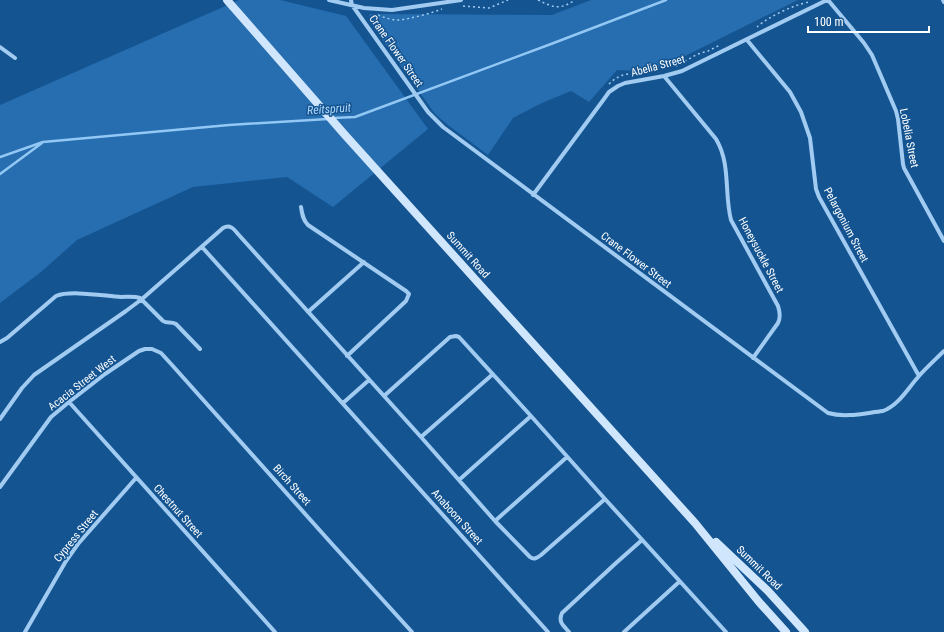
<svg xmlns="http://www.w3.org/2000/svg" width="944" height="632" font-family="'Roboto Condensed',sans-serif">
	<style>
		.green { fill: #266eb0 }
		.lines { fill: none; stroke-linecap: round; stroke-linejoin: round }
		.stream { stroke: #93c7f4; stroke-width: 2.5 }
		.path { stroke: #a1cbf1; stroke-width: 1.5; stroke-dasharray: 2 3; stroke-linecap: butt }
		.minor { stroke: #a1cbf1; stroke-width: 4 }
		.secondary { stroke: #cfe6fc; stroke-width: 8 }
		.labels { text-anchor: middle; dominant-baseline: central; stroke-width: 3; stroke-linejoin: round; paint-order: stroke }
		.street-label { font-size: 11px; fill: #fff; stroke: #145491 }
		.water-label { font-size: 12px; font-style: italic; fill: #add5f8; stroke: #145491 }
	</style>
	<rect width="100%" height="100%" fill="#145491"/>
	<path class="green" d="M239 0H280L346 16 428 129 333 207 287 177 193 187 77 240 41 272 0 303V105Z
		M591 0H798L665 66 641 71 617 70 589 102 571 91 542 103 513 118 488 155 448 125 435 114 371 24 369 18 370 14 552 15Z"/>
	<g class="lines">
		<path class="stream" d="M333 118 355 117 551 44 666 0
			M0 157 43 142 229 125 328 119
			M0 174 42 143"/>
		<path class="path" d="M538 0C554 8 560 10 575 0
			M463 6 489 8 508 0
			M378 15C385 18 392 20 399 20 410 19 432 13 442 9
			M757 27C768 17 793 5 809 2
			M676 66 698 54 708 51 720 45
			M609 84C617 76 625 73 636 74"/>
		<path class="minor" d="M329 0 364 8 392 10 461 0
			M351 0 352 5 428 112 443 127 828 413C846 418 865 413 883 411 899 405 908 388 919 376 927 367 936 359 944 351
			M828 0 864 43 872 55 896 111 898 119 903 164 904 168 944 241
			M943 0 944 2
			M747 40 790 92 801 112 810 138 816 189 819 197 919 376
			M0 47 15 58
			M664 76 716 139C731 164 724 193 731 220L778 306C780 312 781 317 778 323L753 358
			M533 195 604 99 609 92 618 86 625 83 664 76 682 71 827 0
			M301 207C302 214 303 220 308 225L406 291 409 294 406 301 347 356
			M202 247 548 632
			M308 312 364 262
			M0 342 7 338 56 296C71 290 104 296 121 297 128 297 134 296 140 298L163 321C167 324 171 321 176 324L200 349
			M384 396 450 337 456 336 459 337 531 416 605 499 726 632
			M69 402 275 632
			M343 403 369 380
			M0 419 22 388 34 375 126 311 142 299 223 228C230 224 234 229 238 234L421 437 495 521 530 557C534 560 537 558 541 555L605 499
			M421 437 493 374
			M459 480 531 416
			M0 487 51 417 69 402 105 374 139 351 145 349H152L161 353 172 365 332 544 412 632
			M495 521 567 457
			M25 632 66 561 78 544 136 478
			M569 632C563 625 558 622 562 613L616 563 642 540
			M624 632 679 582"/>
		<path class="secondary" d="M227 0 345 135 695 523 759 602 786 632
			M716 542 768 591 805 632"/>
	</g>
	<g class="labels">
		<g class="street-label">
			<text transform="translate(396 51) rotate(55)">Crane Flower Street</text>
			<text transform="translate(658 66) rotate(-15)">Abelia Street</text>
			<text transform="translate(909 138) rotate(79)">Lobelia Street</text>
			<text transform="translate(846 225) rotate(62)">Pelargonium Street</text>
			<text transform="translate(468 255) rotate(48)">Summit Road</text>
			<text transform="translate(761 255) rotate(62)">Honeysuckle Street</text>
			<text transform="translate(636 260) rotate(37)">Crane Flower Street</text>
			<text transform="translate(82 383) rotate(-38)">Acacia Street West</text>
			<text transform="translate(292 485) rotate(48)">Birch Street</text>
			<text transform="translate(178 511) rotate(48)">Chestnut Street</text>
			<text transform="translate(457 517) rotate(48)">Anaboom Street</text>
			<text transform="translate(76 536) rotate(-51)">Cypress Street</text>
			<text transform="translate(759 568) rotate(44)">Summit Road</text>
		</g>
		<g class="water-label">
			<text transform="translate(329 109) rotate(-4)">Reitspruit</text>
		</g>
	</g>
	<path d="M808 26v6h121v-6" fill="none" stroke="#ffffff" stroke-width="2"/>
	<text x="814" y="26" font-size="12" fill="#ffffff" stroke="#145491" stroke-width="3" paint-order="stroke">100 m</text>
</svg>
